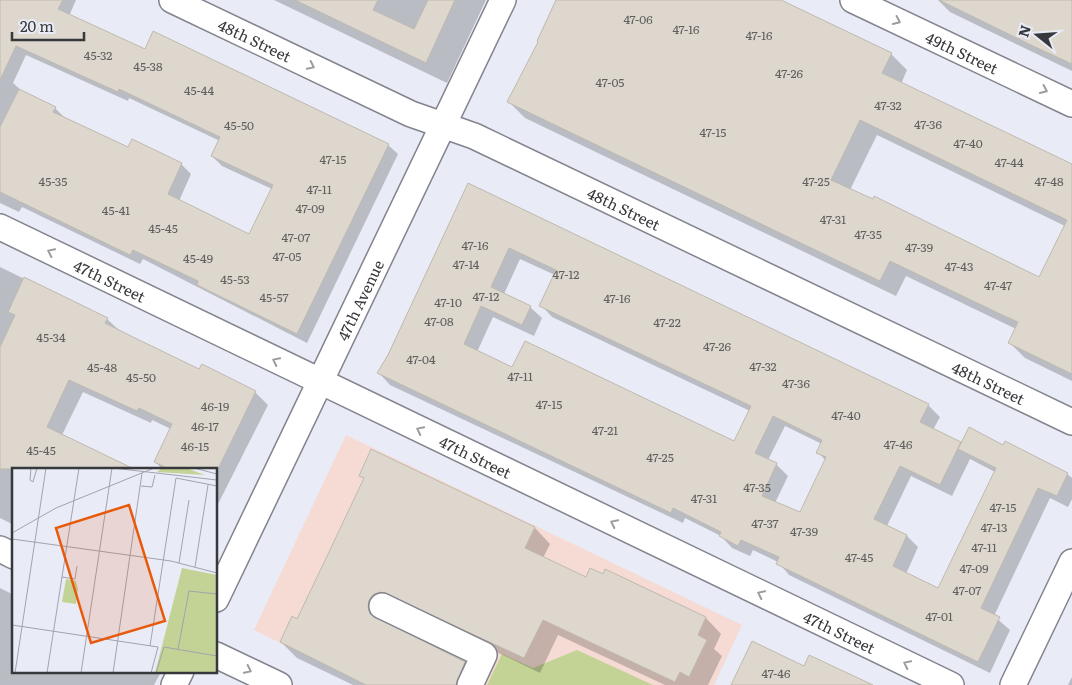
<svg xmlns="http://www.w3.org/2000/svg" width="1072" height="685" font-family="Literata,serif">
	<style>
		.education { fill: #f5dbd4 }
		.green { fill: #c3d395 }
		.shadow { fill: #0003; fill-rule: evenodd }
		.building { fill: #ddd7cd; stroke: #bfb9af; fill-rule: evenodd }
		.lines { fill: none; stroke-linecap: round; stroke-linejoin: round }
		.minor-casing { stroke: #82838d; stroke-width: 28 }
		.minor { stroke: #fff; stroke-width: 25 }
		.oneway { stroke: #9b9c9e }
		.labels { text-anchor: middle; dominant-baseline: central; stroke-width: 4; stroke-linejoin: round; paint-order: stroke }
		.number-label { font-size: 12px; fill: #606060 }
		.street-label { font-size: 15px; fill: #37383c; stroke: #e9ebf6 }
		.inset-road { fill: none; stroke: #a2a3ac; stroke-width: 1 }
		.view { fill: #e8590c; fill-opacity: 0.15; stroke: #e8590c; stroke-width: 2.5 }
		.inset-edge { fill: none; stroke: #37383c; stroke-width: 2.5 }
	</style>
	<rect width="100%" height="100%" fill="#e9ebf6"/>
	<path class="education" d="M346 435 742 625 714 685H366L254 630Z"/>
	<path class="green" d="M577 650 653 685H487L502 654 533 668Z"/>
	<path class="shadow" d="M0 0H76L69 16 145 50 388 145 398 154 307 343 143 259 140 264 22 207 19 212 0 203ZM26 55 128 101 129 98 220 141 212 156 222 166 272 189 250 236 179 201 191 174 181 164 129 149 65 118 55 108 23 92 13 83Z
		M274 0H486L447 83Z
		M557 0H778L891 54 907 70 901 84 1072 166V381L1025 358 1009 342 1016 329 906 276 896 296 525 118 509 102 540 42ZM877 135 1065 226 1040 279 850 190Z
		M938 0H1072V71L950 12Z
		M469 184 928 405 940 417 933 430 962 444 1004 447 1067 474 1072 478V499L1068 507 1050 498 994 616 1010 630 990 673 789 575 778 562 753 550 750 556 732 548 721 536 685 518 683 523 390 385 379 373ZM520 259 555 275 541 305 552 317 750 411 734 443 513 369 477 352 493 317 534 336 542 318 530 307 504 294ZM785 426 822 444 818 452 826 461 801 514 775 503 788 476 776 464 768 460ZM970 459 995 472 939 589 906 574 918 547 907 536 887 526 911 476 952 496Z
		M0 267 107 319 121 332 200 370 255 392 268 405 216 508V469H162L155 461 171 429 152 420 151 423 83 392 62 435 14 469V525L0 518Z
		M372 451 535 528 550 544 543 558 586 579 603 576 606 571 706 618 721 634 714 649 722 656 708 685H665L558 635 540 673 405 608 389 610 383 624 464 663 480 679 477 685H353L297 658 281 642 298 621 365 480 360 475Z
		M0 588 14 595V671H157L160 674 154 685H0Z
		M1072 677V685H1068Z"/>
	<path class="building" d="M0 0H63L58 9 145 49 153 31 389 144 297 334 197 285 198 281 133 250 130 255 0 192V127L19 89 56 107 53 112 128 147 132 139 182 163 168 194 249 234 273 185 211 156 220 137 119 89 118 92 16 46 0 80Z
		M295 0H378L373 10 414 29 428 0H455L426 63Z
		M556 0H781L892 53 882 73 1072 164V374L1008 343 1018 322 998 313 890 261 880 281 507 102 538 42 537 41ZM860 120 1067 220 1039 277 874 196 873 199 831 180Z
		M939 0H1072V64L1033 46Z
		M468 183 929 404 920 422 961 442 940 485 900 466 874 519 907 535 893 566 938 588 996 468 958 449 969 427 1003 445 1005 441 1068 473 1057 496 1038 488 981 608 1000 617 978 662 776 564 779 557 741 540 738 546 719 536 721 532 673 508 671 513 377 373 388 355ZM509 248 556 270 539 306 751 406 734 441 525 341 512 367 464 344 481 306 522 325 531 306 491 287ZM773 416 822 440 816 453 826 457 800 512 762 496 777 463 755 453Z
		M24 277 108 318 105 323 135 338 199 369 202 364 256 391 218 469H169L154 462 172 424 139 408 137 411 69 380 47 427 134 469H0V347L15 315 8 312Z
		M371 449 535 527 525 548 586 577 590 568 603 574 605 569 706 617 698 635 707 640 689 677 680 672 675 682 543 620 524 658 381 592 374 594 369 600 368 608 370 614 465 662 456 685H366L280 642 292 616 297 619 329 552 364 478 359 476Z
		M752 641 804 666 809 655 873 685H731Z"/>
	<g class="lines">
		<defs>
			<g id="minor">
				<path id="s1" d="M172 0 411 114 474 136 1072 422"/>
				<path id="s2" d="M853 0 1072 104"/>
				<path id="s3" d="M0 227 951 685"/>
				<path d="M0 549 14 556"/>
				<path id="s4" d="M216 599 503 0"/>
				<path d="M382 606 484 655 470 685"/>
				<path d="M216 655 279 685"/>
				<path d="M174 685 181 671"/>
				<path d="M1013 685 1072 562"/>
			</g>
		</defs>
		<use href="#minor" class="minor-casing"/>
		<use href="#minor" class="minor"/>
	</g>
	<defs><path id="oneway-chevron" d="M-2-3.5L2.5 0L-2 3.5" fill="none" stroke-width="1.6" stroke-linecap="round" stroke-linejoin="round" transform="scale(1.25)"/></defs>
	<g class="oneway">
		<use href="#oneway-chevron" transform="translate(897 21) rotate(25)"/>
		<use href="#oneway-chevron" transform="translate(311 66) rotate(26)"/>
		<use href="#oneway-chevron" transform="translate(1044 90) rotate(25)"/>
		<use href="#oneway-chevron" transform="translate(51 252) rotate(-154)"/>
		<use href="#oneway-chevron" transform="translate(276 361) rotate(-154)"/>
		<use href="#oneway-chevron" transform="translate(420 430) rotate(-154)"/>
		<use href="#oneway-chevron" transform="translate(614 523) rotate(-154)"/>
		<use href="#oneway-chevron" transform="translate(761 594) rotate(-154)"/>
		<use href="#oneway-chevron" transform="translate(907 664) rotate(-154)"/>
		<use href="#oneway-chevron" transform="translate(248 670) rotate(26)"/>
	</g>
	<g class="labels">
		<g class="number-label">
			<text x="638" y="19">47-06</text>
			<text x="686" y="29">47-16</text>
			<text x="759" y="35">47-16</text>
			<text x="98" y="55">45-32</text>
			<text x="148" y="66">45-38</text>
			<text x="789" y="73">47-26</text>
			<text x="610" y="82">47-05</text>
			<text x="199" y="90">45-44</text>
			<text x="888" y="105">47-32</text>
			<text x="928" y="124">47-36</text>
			<text x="239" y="125">45-50</text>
			<text x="713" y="132">47-15</text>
			<text x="968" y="143">47-40</text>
			<text x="333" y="159">47-15</text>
			<text x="1009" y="162">47-44</text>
			<text x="53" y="181">45-35</text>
			<text x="816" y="181">47-25</text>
			<text x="1049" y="181">47-48</text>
			<text x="319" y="189">47-11</text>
			<text x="310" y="208">47-09</text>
			<text x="116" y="210">45-41</text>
			<text x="833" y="219">47-31</text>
			<text x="163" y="228">45-45</text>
			<text x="868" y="234">47-35</text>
			<text x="296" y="237">47-07</text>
			<text x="475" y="245">47-16</text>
			<text x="919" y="247">47-39</text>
			<text x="287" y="256">47-05</text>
			<text x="198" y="258">45-49</text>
			<text x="466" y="264">47-14</text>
			<text x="959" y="266">47-43</text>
			<text x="566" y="274">47-12</text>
			<text x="235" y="279">45-53</text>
			<text x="998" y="285">47-47</text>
			<text x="486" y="296">47-12</text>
			<text x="274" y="297">45-57</text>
			<text x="617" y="298">47-16</text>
			<text x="448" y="302">47-10</text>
			<text x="439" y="321">47-08</text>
			<text x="667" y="322">47-22</text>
			<text x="51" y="337">45-34</text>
			<text x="717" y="346">47-26</text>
			<text x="421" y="359">47-04</text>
			<text x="763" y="366">47-32</text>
			<text x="102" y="367">45-48</text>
			<text x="520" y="376">47-11</text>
			<text x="141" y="377">45-50</text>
			<text x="796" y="383">47-36</text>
			<text x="549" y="404">47-15</text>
			<text x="215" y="406">46-19</text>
			<text x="846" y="415">47-40</text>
			<text x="205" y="426">46-17</text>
			<text x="605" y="430">47-21</text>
			<text x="898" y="444">47-46</text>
			<text x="195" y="446">46-15</text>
			<text x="41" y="450">45-45</text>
			<text x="660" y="457">47-25</text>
			<text x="757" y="487">47-35</text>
			<text x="704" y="498">47-31</text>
			<text x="1003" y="507">47-15</text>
			<text x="765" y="523">47-37</text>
			<text x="994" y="527">47-13</text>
			<text x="804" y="531">47-39</text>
			<text x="984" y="547">47-11</text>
			<text x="859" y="557">47-45</text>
			<text x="974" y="568">47-09</text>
			<text x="967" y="590">47-07</text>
			<text x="939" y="616">47-01</text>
			<text x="776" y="673">47-46</text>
		</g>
		<g class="street-label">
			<text stroke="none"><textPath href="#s1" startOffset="92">48th Street</textPath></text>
			<text stroke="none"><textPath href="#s2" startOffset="121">49th Street</textPath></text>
			<text stroke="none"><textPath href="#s1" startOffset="498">48th Street</textPath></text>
			<text stroke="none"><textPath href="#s3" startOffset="122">47th Street</textPath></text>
			<text stroke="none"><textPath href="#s4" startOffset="332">47th Avenue</textPath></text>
			<text stroke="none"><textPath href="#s1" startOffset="902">48th Street</textPath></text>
			<text stroke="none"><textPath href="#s3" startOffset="528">47th Street</textPath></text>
			<text stroke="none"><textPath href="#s3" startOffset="932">47th Street</textPath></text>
		</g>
	</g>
	<g transform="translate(12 468)">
		<rect width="205" height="205" fill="#e9ebf6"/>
		<path d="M150 0H174L193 7 145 4ZM170 100 205 107V205H143ZM54 111 64 113 66 121 64 136 50 134Z" fill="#c3d395"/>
		<path class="inset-road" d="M19 0 18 12 21 14 25 0M101 0 205 12M182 0 205 6M129 18 140 19 143 7M0 65 44 40 142 0M0 71 159 93 205 105M167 95 177 32M183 99 196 17M50 109 63 111 65 98M0 157 146 179 139 205M138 178 164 10 205 18M166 181 177 123 205 126M3 205 34 0M35 205 67 0M69 205 100 0M101 205 130 5M144 205 152 179 205 188"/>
		<path class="view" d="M117 37 153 153 79 175 44 60Z"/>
		<rect width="205" height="205" class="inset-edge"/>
	</g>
	<g transform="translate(1037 35) rotate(287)" stroke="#e9ebf6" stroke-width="4" paint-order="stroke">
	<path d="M0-4L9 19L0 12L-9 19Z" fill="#37383c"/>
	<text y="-8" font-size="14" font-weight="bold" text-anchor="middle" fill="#37383c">N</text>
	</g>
	<path d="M12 32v8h72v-8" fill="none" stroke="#37383c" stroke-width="2.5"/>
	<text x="20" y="32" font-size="15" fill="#37383c" stroke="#e9ebf6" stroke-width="4" paint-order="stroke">20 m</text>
</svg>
